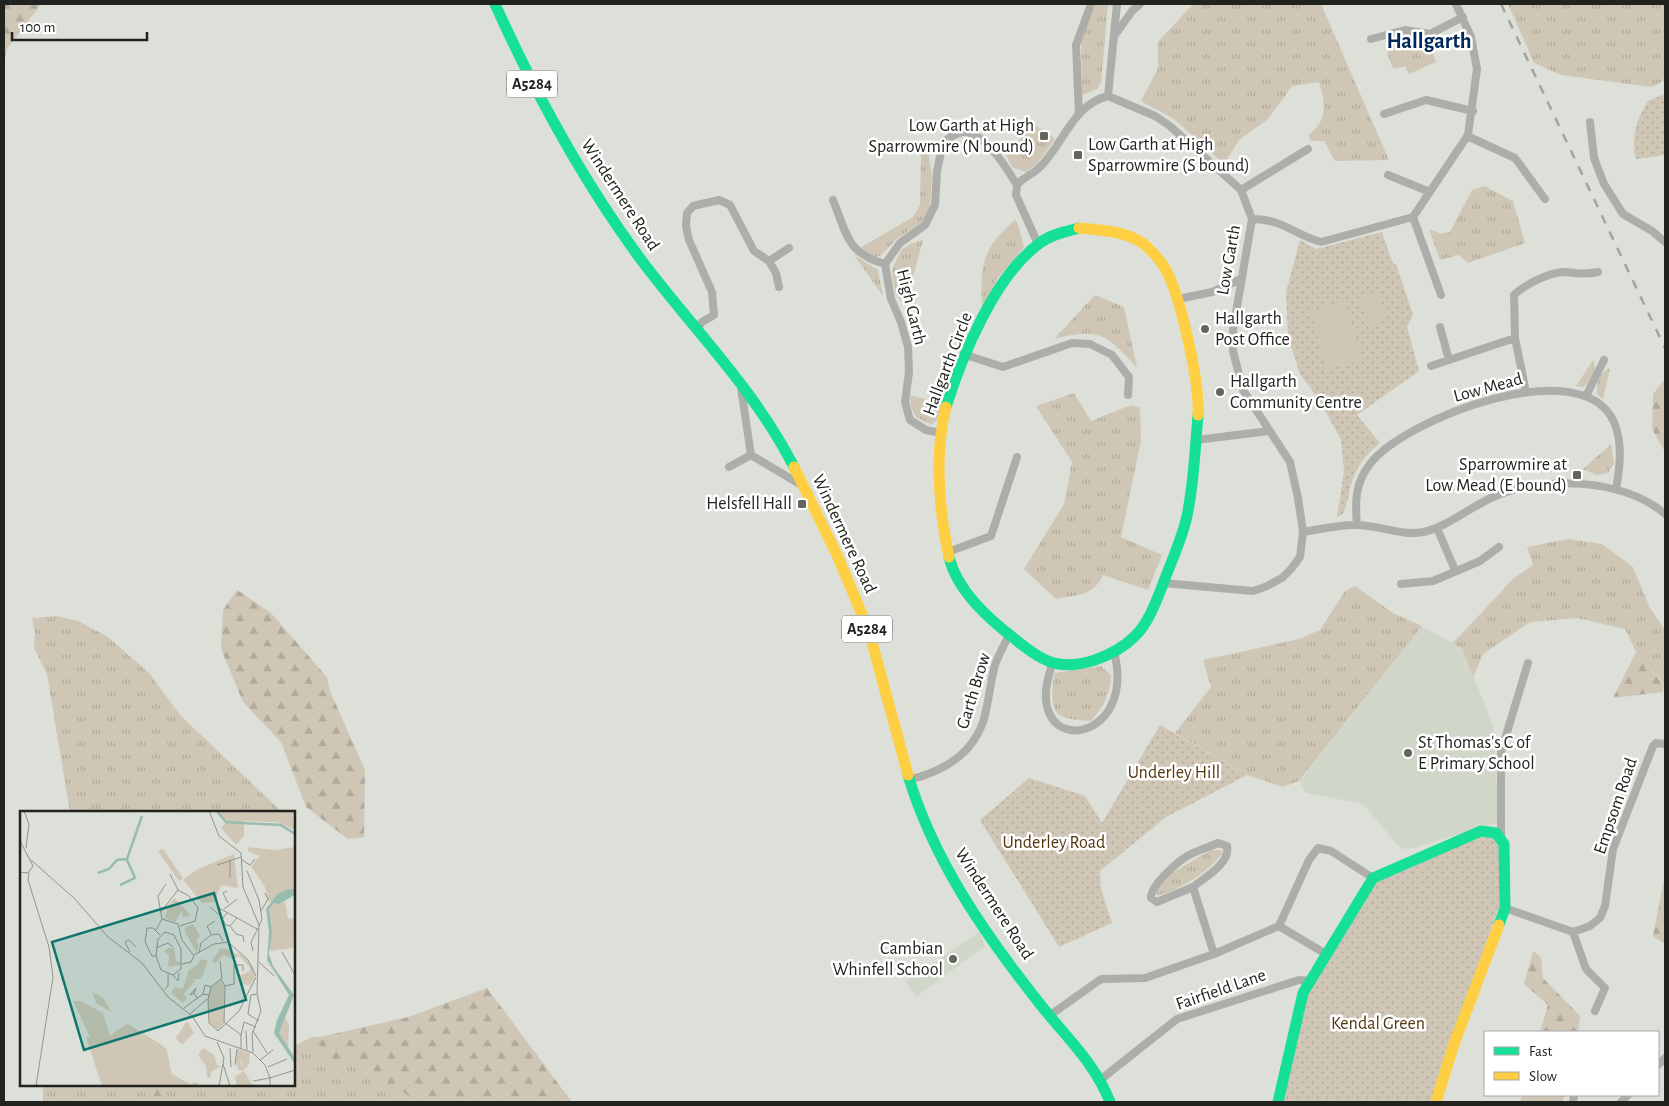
<svg xmlns="http://www.w3.org/2000/svg" width="1669" height="1106" font-family="'Alegreya Sans',sans-serif">
	<style>
		.built { fill: #d1d7c8 }
		.grass { fill: url(#grass-tufts) }
		.forest { fill: url(#forest-firs) }
		.park { fill: url(#park-dots) }
		.pitch { fill: #cfc6b6 }
		.lines { fill: none; stroke-linecap: round; stroke-linejoin: round }
		.street { stroke: #adadaa; stroke-width: 8 }
		.fast { stroke: #16e098; stroke-width: 11 }
		.slow { stroke: #ffcf43; stroke-width: 11 }
		.rail { stroke: #a3a4a1; stroke-width: 2.5; stroke-dasharray: 9 9; stroke-linecap: butt }
		.poi-dot { fill: #63655f; stroke: #fff; stroke-width: 2 }
		.labels { text-anchor: middle; dominant-baseline: central; stroke-width: 5; stroke-linejoin: round; paint-order: stroke }
		.shield { fill: #fff; stroke: #646562; stroke-width: 1 }
		.shield-label { font-size: 16px; font-weight: bold; fill: #21231e }
		.poi-label { font-size: 18px; fill: #21231e; stroke: #fff; text-anchor: end }
		.street-label { font-size: 18px; fill: #21231e; stroke: #fff }
		.park-label { font-size: 18px; fill: #54380f; stroke: #fff }
		.district-label { font-size: 22px; font-weight: bold; fill: #00295b; stroke: #fff }
		.inset-river { fill: none; stroke: #99bcb1; stroke-width: 2.5 }
		.inset-road { fill: none; stroke: #92948e; stroke-width: 1 }
		.view { fill: #0f766e; fill-opacity: 0.15; stroke: #0f766e; stroke-width: 2.5 }
		.inset-edge { fill: none; stroke: #21231e; stroke-width: 2.5 }
	</style>
	<defs>
		<pattern id="grass-tufts" width="24" height="20" patternUnits="userSpaceOnUse" patternTransform="scale(1.25)"><rect width="24" height="20" fill="#cfc6b6"/><path d="M3 7l-1-3M5 7V3M7 7l1-3M15 17l-1-3M17 17v-4M19 17l1-3" fill="none" stroke="#b1aa9c"/></pattern>
		<pattern id="forest-firs" width="22" height="20" patternUnits="userSpaceOnUse" patternTransform="scale(1.25)"><rect width="22" height="20" fill="#cfc6b6"/><path d="M5 1l3.5 6h-7zM16 11l3.5 6h-7z" fill="#b1aa9c"/></pattern>
		<pattern id="park-dots" width="8" height="8" patternUnits="userSpaceOnUse" patternTransform="scale(1.25)"><rect width="8" height="8" fill="#cfc6b6"/><path d="M2 2h.1M6 6h.1" fill="none" stroke="#b1aa9c" stroke-width="1.8" stroke-linecap="round"/></pattern>
	</defs>
	<rect width="100%" height="100%" fill="#dde0d8"/>
	<path class="built" d="M1422 626 1462 648 1493 725 1499 816 1496 823 1417 847 1401 849 1363 804 1306 793 1300 781Z
		M979 932 985 946 916 997 905 982Z"/>
	<path class="grass" d="M1094 4H1108L1101 82 1097 89 1082 95 1081 41Z
		M1193 4H1321L1389 160 1335 161 1324 141H1311L1308 135C1329 120 1325 104 1319 82L1292 86 1268 119 1239 140 1224 164 1174 119 1141 101 1158 68V42Z
		M1508 4H1665V80L1652 87 1561 75 1534 63Z
		M1397 34 1396 38 1416 45 1420 36H1427L1436 62 1409 74 1405 66 1393 69 1387 53 1392 46 1388 39 1389 36Z
		M1031 122 1055 139 1037 164 1026 172 1012 167 1004 150 1021 139 1025 126Z
		M933 142 929 158 932 175 930 207 921 223 898 238 880 256 874 257 860 248 913 217 920 205 921 154 925 146Z
		M1484 186 1513 201 1525 243 1468 263 1459 255 1440 260 1429 229 1441 234 1450 232 1472 190Z
		M1015 220 1018 224 1024 247 997 279 982 308C980 266 982 248 1015 220Z
		M923 240 905 306 895 293 892 270 901 250 910 244Z
		M854 255 878 270 883 296Z
		M1095 295 1124 307 1137 368C1106 333 1099 328 1054 339Z
		M1593 360C1598 369 1592 381 1583 387L1576 386Z
		M1610 368 1603 399 1597 394C1596 383 1599 373 1610 368Z
		M1074 393 1091 421 1131 405 1140 408 1141 441 1121 537 1162 555 1148 590 1103 575C1094 596 1076 595 1056 599L1024 569 1064 504 1072 462 1036 406Z
		M910 395 941 404 938 418 932 425 916 417 911 407Z
		M1611 444 1614 463 1608 473 1596 475 1583 469Z
		M1568 539 1602 544 1633 567 1650 608 1665 630V685L1636 652 1625 629 1577 618 1530 622 1483 654 1473 677 1462 648 1453 643 1513 579 1533 565 1527 547Z
		M1355 586 1393 613 1422 626 1299 781 1283 787 1247 775 1175 733 1211 687 1203 660 1299 639 1320 630 1345 591Z
		M57 616 78 621 108 637 149 673 181 716 282 812H70L47 674 34 648 35 633 32 618Z
		M1101 666 1111 675C1111 692 1103 708 1091 721 1050 719 1050 712 1054 673Z
		M1211 850H1221L1222 853C1214 868 1175 894 1157 895L1156 891 1172 873Z
		M343 1036 571 1102H43V1085H294V1046L312 1037Z"/>
	<path class="forest" d="M4 4H41L7 49 4 62Z
		M1665 379V452L1652 429 1653 394Z
		M237 590 271 613 327 677 330 691 365 770 364 837 348 839 306 807 281 742 243 702 221 649 223 610Z
		M1636 652 1664 685 1663 692 1613 698Z
		M1665 875V944L1653 936Z
		M1533 951 1541 957 1543 978 1580 1016 1578 1032H1540L1548 1005 1524 984Z
		M487 988 572 1102H431L408 1095 347 1063 312 1060 320 1037 408 1017Z
		M140 1085H164L167 1102 146 1092Z
		M1522 1095H1565L1562 1102H1520Z"/>
	<path class="park" d="M1665 94V155L1636 159C1630 139 1637 118 1648 101Z
		M1382 232 1393 264H1396L1413 315 1407 327 1419 371 1357 415 1380 443C1365 455 1355 468 1350 488 1348 498 1347 506 1342 515L1337 517 1344 471 1341 440 1320 401 1300 374 1288 337 1286 293 1300 240 1316 249Z
		M1160 725 1247 775 1166 817 1100 871 1101 889 1112 923 1059 947 980 820 1029 778 1085 796 1102 823Z
		M1486 835 1495 838 1501 854 1499 907 1450 1044 1433 1102H1283L1308 995 1377 881 1478 836Z"/>
	<path class="pitch" d="M1376 291 1387 319 1370 326 1359 299Z
		M1345 301 1362 360 1327 370 1310 311Z"/>
	<g class="lines">
		<path class="street" d="M1115 35 1132 11 1140 4
			M1371 39 1405 30 1430 34 1463 17
			M1108 96 1117 4
			M1079 113 1076 45 1091 4
			M1384 114 1426 100 1473 111
			M1590 122 1594 158 1604 184 1623 214 1652 231 1665 242
			M1467 136 1515 158 1545 199
			M1388 175 1430 192
			M1017 185C1023 177 1032 175 1039 168 1064 144 1072 105 1108 96L1155 116 1170 126 1241 190 1252 219 1233 330V351L1243 390 1290 462 1298 498 1303 532 1300 557 1291 569 1282 578 1265 587 1253 591 1163 583
			M1241 190 1308 149
			M833 200C847 234 846 253 885 264
			M1413 217 1441 295
			M1252 219C1284 219 1294 235 1321 242L1413 217 1468 135 1477 69 1471 37 1456 4
			M769 261 789 248
			M1178 299 1212 292 1241 279
			M1440 327 1449 360
			M697 329 702 322 714 315 712 292 689 240 686 226 687 213 693 206 719 200 730 205 754 251 769 261 776 273 779 287
			M966 355 1003 367 1072 343 1090 344 1112 355 1129 377 1128 395
			M1431 366 1515 338
			M741 388 751 455 803 486
			M1526 392 1515 338 1514 295C1524 285 1548 273 1563 272 1577 272 1580 276 1598 272
			M1586 396 1604 360
			M941 433 926 430 910 420 905 402 909 372 908 347 901 322 891 299 885 264 900 243 925 225 935 205 937 171 943 143C949 138 955 133 963 132 985 131 1007 169 1017 185L1016 195 1038 244
			M1196 440 1269 431
			M729 467 751 455
			M1357 525C1355 502 1355 483 1370 464 1404 419 1582 350 1614 422 1623 443 1620 467 1616 489
			M1437 528 1455 570
			M1303 532C1321 529 1341 524 1359 525 1380 526 1403 536 1423 532 1447 527 1469 508 1491 498 1541 475 1623 478 1665 514
			M948 552 991 536 1017 457
			M1401 584 1433 581 1480 561 1499 547
			M1052 665C1018 760 1139 748 1114 652
			M908 780C942 772 971 756 983 722 989 703 990 683 995 665 999 654 1005 643 1010 633
			M1501 836V752L1528 663
			M1193 887 1157 902 1151 898C1150 886 1178 861 1189 855 1198 850 1209 847 1218 843L1227 846C1231 863 1204 878 1193 887L1214 954
			M1505 908 1573 932 1590 926 1600 918 1605 906 1613 849 1653 746 1656 743 1665 744
			M1279 926 1309 860 1318 848 1331 851 1373 878
			M1573 932 1586 969 1605 988 1595 1011
			M1049 1016 1101 979 1145 978 1214 954 1279 926 1326 954
			M1658 1065 1665 1058
			M1100 1080 1177 1019 1299 980 1310 981
			M1573 1102 1574 1095
			M1621 1102 1628 1095"/>
		<path class="fast" d="M495 4C535 93 581 178 639 257 691 327 754 388 794 467
			M946 407C962 356 995 275 1040 243 1051 234 1066 232 1079 228
			M949 557C957 591 989 619 1016 640 1044 663 1060 671 1095 660 1109 655 1124 647 1134 637 1148 624 1156 602 1163 584 1171 562 1182 539 1187 516 1194 483 1195 449 1198 415
			M908 775C933 860 986 936 1040 1004 1065 1036 1095 1063 1110 1102
			M1278 1102 1303 993 1373 878 1481 831 1496 833 1504 844 1505 908 1499 925"/>
		<path class="slow" d="M1079 228C1101 230 1127 231 1145 245 1154 253 1162 262 1167 272 1181 299 1200 384 1198 415
			M946 407C934 455 939 509 949 557
			M794 467 837 555 869 631 908 775
			M1436 1102 1454 1044 1499 925"/>
		<path class="rail" d="M1501 4 1665 348"/>
	</g>
	<g class="poi-dot">
		<rect x="1039" y="131" width="10" height="10" rx="2.5"/>
		<rect x="1073" y="150" width="10" height="10" rx="2.5"/>
		<circle cx="1205" cy="329" r="5"/>
		<circle cx="1220" cy="392" r="5"/>
		<rect x="1572" y="470" width="10" height="10" rx="2.5"/>
		<rect x="797" y="499" width="10" height="10" rx="2.5"/>
		<circle cx="1408" cy="753" r="5"/>
		<circle cx="953" cy="959" r="5"/>
	</g>
	<g class="labels">
		<g class="shield">
			<rect x="507" y="70.5" width="50" height="27" rx="4"/>
			<rect x="842" y="615.5" width="50" height="27" rx="4"/>
		</g>
		<g class="shield-label">
			<text x="532" y="84">A5284</text>
			<text x="867" y="629">A5284</text>
		</g>
		<g class="poi-label">
			<text x="1034" y="126">Low Garth at High<tspan x="1034" dy="21">Sparrowmire (N bound)</tspan></text>
			<text x="1088" y="145" text-anchor="start">Low Garth at High<tspan x="1088" dy="21">Sparrowmire (S bound)</tspan></text>
			<text x="1215" y="319" text-anchor="start">Hallgarth<tspan x="1215" dy="21">Post Office</tspan></text>
			<text x="1230" y="382" text-anchor="start">Hallgarth<tspan x="1230" dy="21">Community Centre</tspan></text>
			<text x="1567" y="465">Sparrowmire at<tspan x="1567" dy="21">Low Mead (E bound)</tspan></text>
			<text x="792" y="504">Helsfell Hall</text>
			<text x="1418" y="743" text-anchor="start">St Thomas's C of<tspan x="1418" dy="21">E Primary School</tspan></text>
			<text x="943" y="949">Cambian<tspan x="943" dy="21">Whinfell School</tspan></text>
		</g>
		<g class="street-label">
			<text transform="translate(620 195) rotate(57)">Windermere Road</text>
			<text transform="translate(1229 260) rotate(-80)">Low Garth</text>
			<text transform="translate(911 307) rotate(76)">High Garth</text>
			<text transform="translate(948 364) rotate(-69)">Hallgarth Circle</text>
			<text transform="translate(1488 388) rotate(-15)">Low Mead</text>
			<text transform="translate(844 534) rotate(65)">Windermere Road</text>
			<text transform="translate(974 691) rotate(-73)">Garth Brow</text>
			<text transform="translate(1616 806) rotate(-71)">Empsom Road</text>
			<text transform="translate(994 904) rotate(57)">Windermere Road</text>
			<text transform="translate(1221 990) rotate(-19)">Fairfield Lane</text>
		</g>
		<g class="park-label">
			<text x="1174" y="773">Underley Hill</text>
			<text x="1054" y="843">Underley Road</text>
			<text x="1378" y="1024">Kendal Green</text>
		</g>
		<g class="district-label">
			<text x="1429" y="41">Hallgarth</text>
		</g>
	</g>
	<g transform="translate(20 811)">
		<rect width="275" height="275" fill="#dde0d8"/>
		<path d="M197 0H275V19L257 11 224 10V25L216 34 201 17 207 10ZM227 36 255 39 275 36V77L260 82 249 92 245 76 231 55 240 45 229 41ZM214 43 218 77 201 74 195 91 182 92 163 69 176 59ZM155 87 171 105 163 106 162 100 155 111 145 107 148 95ZM265 91 268 108 275 107 273 137 250 140 249 98 254 92ZM148 137H154L156 150 161 151V154L148 156 149 144 144 140ZM200 137 207 138 219 145 214 148 203 144 195 153 192 150ZM181 148 188 150 181 168H167L168 160 178 153ZM53 190H61L83 202 90 225 108 213 142 234 147 239 154 275H82L66 226H70ZM263 205 269 213 268 237 259 222ZM183 237 194 244 197 254 201 255 191 261 190 267H187L186 255 178 244ZM217 238 230 242 229 253 224 259 221 248 216 249Z" fill="#cfc6b6"/>
		<path d="M143 38 163 67 159 70 138 40ZM216 141 223 145 233 156 235 166 230 174 220 173 219 165 230 160V157ZM72 181 83 187 92 202 76 192ZM108 213 122 225H93V222ZM85 254 94 265 106 275H88L91 267ZM152 263 170 273 177 271 179 275H154Z" fill="#cfc6b6"/>
		<path d="M173 113 180 125 176 131 179 133 177 142 165 121V116ZM166 167 176 169 164 183 167 188 163 192 151 182 155 176 163 178ZM200 168 204 175V213L198 219 189 211 188 189 191 176ZM167 210 174 222 162 234 156 227ZM220 248 224 260 233 275H217L215 266 224 260 218 259 216 249Z" fill="#cfc6b6"/>
		<path d="M269 78H274L275 84 259 93 254 92 249 98 252 121 249 143 253 155 274 184 259 222 275 247V253L254 222 257 209 269 184 247 149 249 121 246 98 257 83Z" fill="#99bcb1"/>
		<path class="inset-river" d="M197 0 206 11 261 14 275 23M78 62 89 58 97 49 107 48 122 5M100 74 115 67 107 49"/>
		<path class="inset-road" d="M4 0 9 13 6 37M189 0 199 25 221 42 223 76 239 114 237 183 241 200 232 223 233 241M0 30 13 55 8 62 0 61M11 49 55 88 88 126 122 152 148 186 172 205 185 225 233 242 245 254 250 267 275 259M222 49 230 54 235 48M197 54 221 46M227 60 239 89 242 108 239 115M9 62 8 69 29 136 33 166 16 275M150 63 158 79 169 85 178 97 175 110 160 115M210 67V49M207 80 203 82 208 92M190 96 203 107M199 97 237 118M204 98 217 88M241 100 248 88 245 82M141 101 158 79M207 102 202 108 206 114 210 115 217 107M142 108 138 85 146 73M210 115 216 123 223 125 224 131M136 119 142 108 158 113 162 129 174 145 171 151 162 153M145 121 154 124 161 138V158L153 164 141 159 136 145 138 128ZM191 123 187 115 195 110M136 137 148 132 153 136M233 140 231 131 238 117M110 141 105 131 109 129 116 136M262 141 275 164M179 142 181 132 191 124 199 123 203 130M174 144 194 133 208 131 228 149 236 165M136 145H132L125 131 127 117H133L140 124M200 150 202 168M239 151 254 165M153 164 158 170 159 162M205 175 214 173V154H223V160M144 179 148 175V163M174 182 170 184 176 177 174 182 178 188M183 183 185 174 191 176M237 183 231 184 228 203 239 210M164 197 183 183 189 184M170 203 187 188M198 220 189 212 188 189 191 176 201 168 205 175 204 211 221 224V238M198 220 219 200 236 166M226 220 227 239M233 220 247 242M221 224 224 211 236 216M197 231 204 247 199 275M210 237 211 256M240 249 253 239M203 253 210 275M215 254 217 238M248 256 267 248M233 270 250 267V275"/>
		<path class="view" d="M194 82 226 189 64 239 32 131Z"/>
		<rect width="275" height="275" class="inset-edge"/>
	</g>
	<rect width="1669" height="1106" fill="none" stroke="#21231e" stroke-width="10"/>
	<rect x="1484" y="1031" width="175" height="65" fill="#ffffff" stroke="#a6a7a5"/>
	<rect x="1494" y="1047" width="25" height="8" fill="#16e098" stroke="#a6a7a5"/>
	<text x="1529" y="1056" font-size="15" fill="#21231e">Fast</text>
	<rect x="1494" y="1072" width="25" height="8" fill="#ffcf43" stroke="#a6a7a5"/>
	<text x="1529" y="1081" font-size="15" fill="#21231e">Slow</text>
	<path d="M12 32v8h135v-8" fill="none" stroke="#21231e" stroke-width="2.5"/>
	<text x="20" y="32" font-size="15" fill="#21231e" stroke="#ffffff" stroke-width="4" paint-order="stroke">100 m</text>
</svg>
